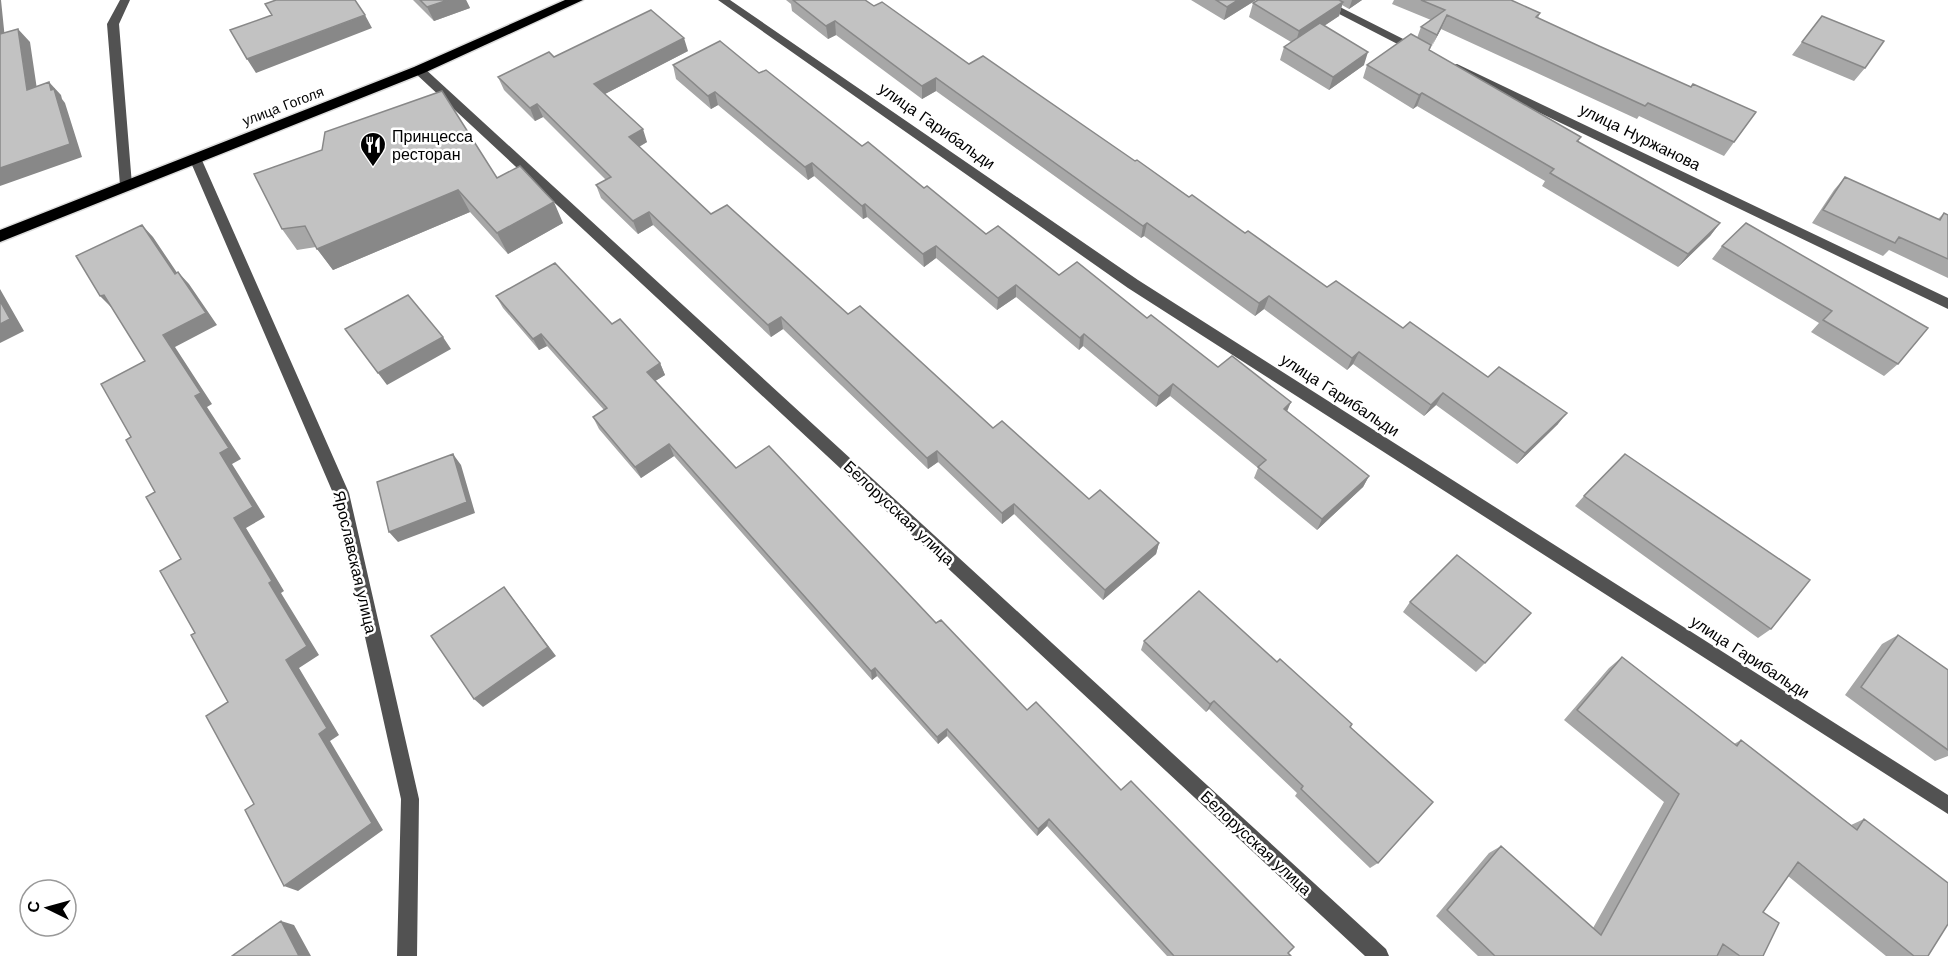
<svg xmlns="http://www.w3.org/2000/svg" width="1948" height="956" font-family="'Work Sans',sans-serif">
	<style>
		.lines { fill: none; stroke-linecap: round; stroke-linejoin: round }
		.highway-casing { stroke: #dbdbdb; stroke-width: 3 }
		.minor { fill: #525252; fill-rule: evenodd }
		.highway { fill: #000; fill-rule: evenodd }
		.wall { fill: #a7a7a7 }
		.shaded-wall { fill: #888 }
		.building { fill: #c2c2c2; stroke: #888; stroke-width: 1.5 }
		.labels { text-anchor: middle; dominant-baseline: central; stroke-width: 5; stroke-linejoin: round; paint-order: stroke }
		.far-street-label { font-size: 14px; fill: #000; stroke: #fff }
		.street-label { font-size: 16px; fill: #000; stroke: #fff }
		.poi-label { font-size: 16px; fill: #000; stroke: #fff; text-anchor: start }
	</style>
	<rect width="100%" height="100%" fill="#fff"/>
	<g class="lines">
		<defs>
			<path id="highway" d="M565 0H583L424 73 0 242V230L414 67Z"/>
		</defs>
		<use href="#highway" class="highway-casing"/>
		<path class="minor" d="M120 0H130L119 24 132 185 126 189 120 185 107 24Z
			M718 0H730L1138 280 1948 795V814L1128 288Z
			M1312 0H1326L1425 50 1419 54 1415 53Z
			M1457 64 1948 298V309L1453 71V65Z
			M419 66 423 67 1386 949 1389 956H1365L415 73V67Z
			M195 154 201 158 349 493 419 799 417 956H397L401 799 333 493 189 158Z"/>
		<use href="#highway" class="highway"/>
	</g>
	<path class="wall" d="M413 0H466L470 8 434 21Z
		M786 0H865L874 6 969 64 1135 161 1327 287 1403 328 1488 377 1558 424 1517 464 1436 405 1424 416 1353 364 1347 370 1264 309 1255 316 1144 236 1141 238 936 91 922 99 836 35 828 39 792 11 791 4Z
		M1191 0H1256L1224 20Z
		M1258 0H1362L1349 9 1342 5 1339 16 1324 26 1364 65 1329 90 1280 60 1284 47 1291 42 1249 17 1253 3Z
		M1394 0H1511L1540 13 1538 18 1599 46 1691 87 1756 112 1724 156 1639 116 1637 119 1441 29 1429 50 1581 137 1578 142 1720 223 1710 236 1678 267 1542 186 1545 181 1417 106 1413 109 1363 78 1367 65 1417 38 1421 27 1431 20 1392 4Z
		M1822 16 1865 68 1854 81 1792 55Z
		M688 51 605 94 647 142 639 147 711 214 848 314 993 428 1089 499 1159 543 1156 554 1103 600 1014 514 1002 524 938 462 928 469 783 329 771 337 653 225 638 234 601 198 596 185 606 180 543 117 535 121 504 90 498 77 554 57Z
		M673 65 759 73 862 146 924 188 986 234 1059 275 1147 318 1218 367 1287 411 1369 476 1363 487 1317 530 1254 478 1258 468 1170 396 1156 407 1083 346 1079 350 1016 297 997 310 936 258 924 267 867 217 863 219 814 176 808 180 718 105 711 109 676 79Z
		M1845 177 1938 219 1944 213 1948 215V278L1889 250 1883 256 1812 223 1834 190Z
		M497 178 563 223 508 254 470 212 333 270 316 247 297 250 282 229Z
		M1722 246 1928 328 1898 364 1884 376 1811 332 1819 323 1712 259Z
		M496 296 612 324 660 363 665 375 655 381 736 468 936 623 1027 710 1121 790 1291 956H1167L1047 826 1037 836 947 736 938 744 877 676 872 680 674 456 641 478 599 429 593 417 604 410 547 346 539 350 503 308Z
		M1584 496 1771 629 1758 638 1575 506Z
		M1410 602 1485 663 1476 672 1403 612Z
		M1898 635 1948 670V756L1935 761 1845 695 1882 644Z
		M1144 641 1350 727 1378 863 1370 868 1295 796 1297 793 1209 709 1206 712 1141 650Z
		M1622 657 1734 744 1741 740 1851 825 1864 819 1928 956H1886L1788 876 1763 912V956H1478L1436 916 1489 853 1501 846 1593 928 1664 802 1564 720 1609 668Z"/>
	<path class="shaded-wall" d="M0 0H1L6 49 0 42Z
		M448 0H466L470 8 434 21 427 7Z
		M1238 0H1256L1224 20 1227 7Z
		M1352 0H1362L1349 9Z
		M1343 2 1339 16 1295 45 1299 31Z
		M365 15 372 28 256 73 247 59Z
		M1447 15 1441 29 1431 48 1437 35Z
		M835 21 836 35 828 39 826 26Z
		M18 29 30 42 39 103 27 90Z
		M684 38 688 51 599 97 594 84Z
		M1368 52 1364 65 1329 90 1333 77Z
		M936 78V91L922 99V86Z
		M49 82 61 95 62 99 65 103 82 157 0 186V168L51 90Z
		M715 92 718 105 711 109 708 96Z
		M1422 93 1417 106 1413 109 1419 95Z
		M537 104 543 117 535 121 530 108Z
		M643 129 647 142 633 150 629 137Z
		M812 163 814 176 808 180 805 167Z
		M458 190 470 212 333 270 317 249Z
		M554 202 563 223 508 254 497 233Z
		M865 204 867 217 863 219 862 206Z
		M649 212 653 225 638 234 633 221Z
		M1147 223 1144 236 1141 238 1143 226Z
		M1720 223 1710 236 1678 267 1688 254Z
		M142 225 153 237 186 286 175 274Z
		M936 246V258L924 267 923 254Z
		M178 272 189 284 217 325 175 347 212 404 207 407 241 459 232 464 265 517 246 528 284 591 281 593 319 655 299 668 339 735 330 741 383 830 298 891 284 886 319 734 286 660 269 583 234 518 220 453 195 396 163 335Z
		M1016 285V297L997 310 998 298Z
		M0 289 24 331 0 343Z
		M104 295 113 309 100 296Z
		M1269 296 1264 309 1255 316 1259 303Z
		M781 317 783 329 771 337 768 325Z
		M541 334 547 346 539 350 533 339Z
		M1084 334 1083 346 1079 350 1080 338Z
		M443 337 451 349 387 385 378 373Z
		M1359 352 1353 364 1347 370 1352 358Z
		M660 363 665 375 652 383 647 372Z
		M1173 384 1170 396 1156 407 1159 396Z
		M1443 393 1436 405 1424 416 1431 405Z
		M1291 402 1286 414 1284 409Z
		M1567 413 1558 424 1517 464 1525 453Z
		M669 444 674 456 641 478 635 467Z
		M937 451 938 462 928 469 927 458Z
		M453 454 461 465 475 513 398 542 389 532Z
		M1369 476 1363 487 1317 530 1322 519Z
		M1014 504V514L1002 524V513Z
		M1159 543 1156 554 1103 600 1105 590Z
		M504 587 556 656 483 707 474 699Z
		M875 668 877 676 872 680 871 671Z
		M1214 701 1209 709 1206 712 1210 704Z
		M947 729V736L938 744 937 737Z
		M1049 819 1047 826 1037 836 1038 829Z
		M281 921 294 925 311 956H299Z"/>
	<path class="building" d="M276 0H355L365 15 247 59 230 30 272 15 265 4Z
		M420 0H448L427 7Z
		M793 0H865L874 6 882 2 969 64 983 56 1135 161 1137 160 1189 197 1192 195 1245 233 1248 231 1327 287 1336 281 1403 328 1410 322 1488 377 1499 367 1567 413 1525 453 1443 393 1431 405 1359 352 1352 358 1269 296 1259 303 1147 223 1143 226 936 78 922 86 835 21 826 26Z
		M1216 0H1238L1227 7Z
		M1258 0H1339L1343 2 1299 31 1253 3Z
		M1421 0H1511L1540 13 1536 17 1599 46 1691 87 1693 84 1756 112 1734 142 1648 103 1645 106 1447 15 1437 35 1421 27 1445 10Z
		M651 10 684 38 594 84 643 129 629 137 711 214 727 205 848 314 860 306 993 428 1002 421 1089 499 1100 490 1159 543 1105 590 1014 504 1002 513 937 451 927 458 781 317 768 325 649 212 633 221 596 185 611 177 537 104 530 108 498 77 549 52 554 57Z
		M1822 16 1884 41 1865 68 1802 42Z
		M1320 23 1368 52 1333 77 1284 47Z
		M18 29 27 90 49 82 51 90 54 89 70 144 0 168V34Z
		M1411 34 1431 45 1429 50 1581 137 1577 141 1720 223 1688 254 1550 173 1554 169 1422 93 1419 95 1367 65Z
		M720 41 759 73 766 70 862 146 868 142 924 188 927 186 986 234 998 226 1059 275 1077 262 1147 318 1151 315 1218 367 1232 356 1291 402 1284 409 1369 476 1322 519 1258 467 1266 460 1173 384 1159 396 1084 334 1080 338 1016 285 998 298 936 246 923 254 865 204 862 206 812 163 805 167 715 92 708 96 673 65Z
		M442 91 497 178 520 166 554 202 497 233 458 190 317 249 305 226 282 229 254 174 322 150 325 132Z
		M1845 177 1940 220 1944 213 1948 215V259L1899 237 1895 243 1823 210Z
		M1746 223 1928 328 1898 364 1823 320 1832 311 1722 246Z
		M142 225 175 274 178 272 206 313 163 335 201 393 195 396 229 448 220 453 253 507 234 518 272 581 269 583 307 646 286 660 327 728 319 734 372 823 284 886 245 810 254 804 206 716 228 702 191 635 195 633 160 571 181 559 146 497 155 492 126 440 131 437 101 384 145 361 104 295 100 296 76 256Z
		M555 263 612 324 620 319 660 363 647 372 736 468 769 446 936 623 941 620 1027 710 1036 702 1121 790 1131 781 1294 947 1288 953 1291 956H1174L1049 819 1038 829 947 729 937 737 875 668 871 671 669 444 635 467 593 417 607 408 541 334 533 339 496 296Z
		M408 295 443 337 378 373 345 329Z
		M0 301 10 319 0 324Z
		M453 454 467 502 389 532 377 482Z
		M1625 454 1810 580 1771 629 1584 496Z
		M1457 555 1531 613 1485 663 1410 602Z
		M504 587 548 647 474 699 431 636Z
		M1199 591 1277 662 1280 659 1352 724 1350 727 1433 802 1378 863 1301 789 1303 786 1214 701 1210 704 1144 641Z
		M1898 635 1948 670V750L1861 687Z
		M1622 657 1737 746 1741 740 1857 830 1864 819 1948 883V924L1928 956H1914L1798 862 1763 912 1779 923 1763 956H1740L1723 944 1717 956H1495L1447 910 1501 846 1601 935 1679 794 1577 710Z
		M281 921 299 956H232Z"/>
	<defs>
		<symbol id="restaurant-pin" viewBox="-11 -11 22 30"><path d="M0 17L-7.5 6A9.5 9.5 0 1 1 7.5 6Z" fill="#000" stroke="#fff"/><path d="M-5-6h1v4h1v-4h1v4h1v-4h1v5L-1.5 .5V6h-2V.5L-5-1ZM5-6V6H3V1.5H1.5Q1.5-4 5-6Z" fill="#fff"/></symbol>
	</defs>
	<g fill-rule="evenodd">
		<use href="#restaurant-pin" x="358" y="130" width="30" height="40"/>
	</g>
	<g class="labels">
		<g class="far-street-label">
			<text transform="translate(283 106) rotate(-21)">улица Гоголя</text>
		</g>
		<g class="street-label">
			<text transform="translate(937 126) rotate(35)">улица Гарибальди</text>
			<text transform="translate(1640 137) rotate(26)">улица Нуржанова</text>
			<text transform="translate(1340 395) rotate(33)">улица Гарибальди</text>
			<text transform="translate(899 513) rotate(43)">Белорусская улица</text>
			<text transform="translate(355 562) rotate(77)">Ярославская улица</text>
			<text transform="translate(1750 657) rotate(33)">улица Гарибальди</text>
			<text transform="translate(1256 843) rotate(43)">Белорусская улица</text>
		</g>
		<g class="poi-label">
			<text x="392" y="136">Принцесса<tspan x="392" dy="18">ресторан</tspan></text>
		</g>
	</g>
	<g transform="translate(48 908) rotate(275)"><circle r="28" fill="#ffffff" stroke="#999999" stroke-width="1.5"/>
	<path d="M0-4.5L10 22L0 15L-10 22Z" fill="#000000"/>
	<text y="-9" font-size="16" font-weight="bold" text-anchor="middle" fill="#000000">С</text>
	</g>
</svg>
